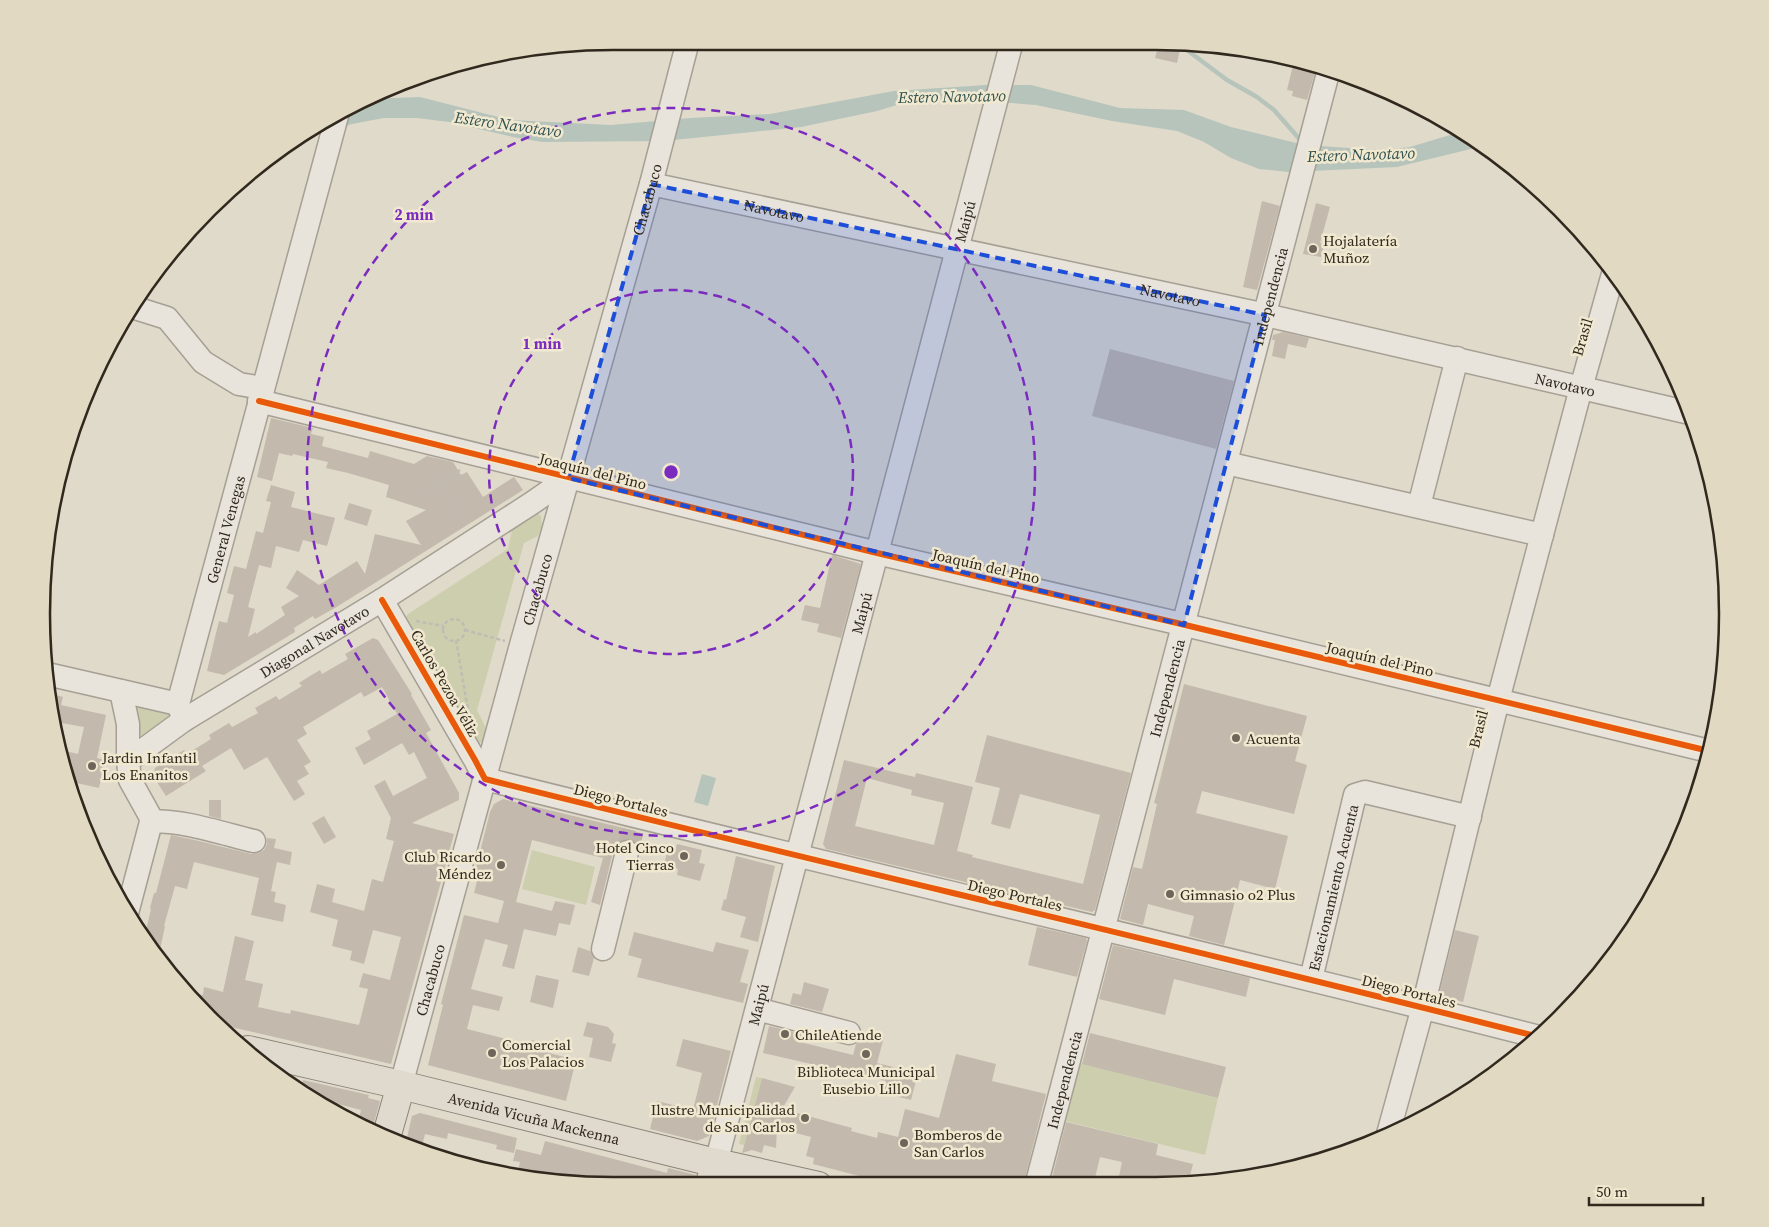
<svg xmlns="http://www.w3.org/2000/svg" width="1769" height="1227" font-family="'Source Serif 4',serif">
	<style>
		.green { fill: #cdceae }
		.water { fill: #b6c4bb }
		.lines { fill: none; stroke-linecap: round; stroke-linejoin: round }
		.stream { stroke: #b6c4bb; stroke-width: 4.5 }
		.building { fill: #c3b9ac; fill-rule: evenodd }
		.minor-tunnel { stroke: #bdb6a8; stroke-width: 22; stroke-dasharray: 22 11; stroke-linecap: butt }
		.minor-casing { stroke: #a59f94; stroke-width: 25 }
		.major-casing { stroke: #8a847a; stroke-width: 30 }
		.path { stroke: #c1bcb3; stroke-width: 2.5; stroke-dasharray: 4 2.5; stroke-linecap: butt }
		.minor { stroke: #e8e4db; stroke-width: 22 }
		.major { stroke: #dfdacd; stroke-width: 28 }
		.cycleway-casing { stroke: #f1e8d0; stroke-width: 9 }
		.cycleway { stroke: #e8590c; stroke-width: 6 }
		.marked { fill: #1d4ed8; fill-opacity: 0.2; stroke: #1d4ed8; stroke-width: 4; stroke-dasharray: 10 6; stroke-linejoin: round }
		.ring { fill: none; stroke: #7b2cbf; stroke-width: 2.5; stroke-dasharray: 9 6 }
		.poi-dot { fill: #6e665a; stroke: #f1e8d0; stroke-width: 2 }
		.labels { text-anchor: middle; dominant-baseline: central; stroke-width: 5; stroke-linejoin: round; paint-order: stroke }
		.street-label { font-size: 15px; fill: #31281e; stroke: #f1e8d0 }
		.poi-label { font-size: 15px; fill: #31281e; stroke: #f1e8d0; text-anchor: start }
		.water-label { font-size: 16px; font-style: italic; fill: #2e504e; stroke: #f1e8d0 }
		.rim { fill: none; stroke: #31281e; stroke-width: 2.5 }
		.centre { fill: #7b2cbf; stroke: #f1e8d0; stroke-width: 2.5 }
		.ring-label { font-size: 15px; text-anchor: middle; font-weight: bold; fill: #7b2cbf; stroke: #f1e8d0; stroke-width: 5; stroke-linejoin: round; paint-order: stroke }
	</style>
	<rect width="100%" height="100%" fill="#e0daca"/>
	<path class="green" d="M533 510 541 516 542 526 538 536 524 543 477 710 488 732 487 739 478 744 403 621 408 614 508 549 514 521Z
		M135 704 167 710 170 714 169 718 147 734 141 736 139 734Z
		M532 850 595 867 586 905 522 889Z
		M1079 1063 1218 1098 1205 1155 1065 1121Z
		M756 1077 762 1078 744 1145 739 1144Z"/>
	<path class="water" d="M986 85H1031L1120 108 1184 110 1231 127 1304 145 1379 150 1393 149 1410 147 1460 132 1483 146 1397 167 1289 172 1259 169 1231 158 1204 142 1177 131 1112 121 1036 105 974 100 907 102 877 111 801 127 664 141 542 142 513 137 449 122 417 118H384L352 124 305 138 286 146 296 138 368 99 420 97 510 120 611 125 691 118 770 114 894 91Z
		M702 774 716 778 708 806 694 802Z"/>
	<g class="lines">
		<path class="stream" d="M1175 43 1187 50 1227 80 1257 97 1274 110 1303 143"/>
	</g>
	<path class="building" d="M1159 42 1181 44 1177 63 1155 58Z
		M1294 61 1316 69 1307 100 1292 96 1293 91 1287 90Z
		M1262 201 1280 206 1257 290 1243 287Z
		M1316 203 1330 207 1320 243 1324 244 1321 257 1303 254Z
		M1283 332 1309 338 1306 348 1288 344 1285 359 1272 356 1275 340H1272L1273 335Z
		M1110 349 1234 381 1216 449 1092 416Z
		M271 418 313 428 311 434 324 437 322 446 368 458 370 451 414 464 427 456 453 462 461 475 467 472 483 497 514 477 523 490 335 608 315 619 313 616 294 628 295 632 224 675 207 671 216 633 219 621 227 623 234 595 227 593 234 566 246 569 256 531 263 533 271 502 266 501 271 485 295 492 291 507 335 518 327 546 303 540 299 552 276 546 271 568 259 565 248 607 255 609 248 637 256 632V634L285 615 281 607 299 596 286 588 297 570 319 585 357 561 365 574 375 534 421 545 406 521 426 510 386 497 389 485 348 473 326 468 328 462 293 454 292 456 279 453 272 481 257 477Z
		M349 503 372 510 367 526 344 519Z
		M832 555 861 564 841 638 817 632 819 624 801 620 805 605 820 608Z
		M373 638 378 640 412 694 411 695 431 730 426 733 459 793V800L412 823 454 834 391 1064 214 1023 187 992 203 995 204 987 223 992 235 936 254 941 245 980 263 984 258 1007 290 1014 291 1010 359 1025 368 989 359 987 363 973 390 980 401 937 373 930 364 964 350 960 352 951 332 946 338 920 310 912 317 884 335 889 332 902 364 911 372 879 383 882 394 841 386 839 391 818 374 786 385 780 393 796 427 778 414 752 409 755 402 743 364 765 355 748 371 739 367 731 397 714 382 687 364 697 361 692 303 727 307 734 297 740 311 762 304 766 309 774 297 781 305 794 294 801 267 757 244 770 231 748 202 766 206 771 166 796 153 776 155 768 184 750 187 754 211 739 209 735 229 723 232 727 258 713 255 708 276 696 279 700 302 686 299 683 310 676 320 670 322 674 348 659 345 654Z
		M1184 684 1307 716 1295 761 1307 765 1294 814 1202 791 1196 813 1288 836 1275 889 1240 880 1224 945 1189 936 1194 916 1182 913 1148 904 1143 925 1120 919 1133 867 1142 869 1157 804 1154 803 1160 780Z
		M49 693 63 697 61 705 106 715 97 758 105 760 99 788 72 782 61 750 78 754 84 727 56 722 54 731Z
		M987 735 1131 773 1095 910 1092 912 826 849 823 844 844 760 915 777 916 773 973 787 957 851 973 855 972 857 1083 884 1100 815 1020 794 1010 829 991 824 1000 788 975 782ZM867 778 912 790 911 795 944 803 934 845 855 826Z
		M503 799 636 831 633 841 623 840 617 843 614 848 600 905 591 902 603 858 532 840 516 902 552 911 555 901 575 905 570 925 559 923 556 936 524 929 514 969 502 966 508 945 485 939 471 989 503 997 499 1011 473 1005 467 1029 530 1045 531 1040 547 1044 545 1052 576 1060 566 1101 428 1065 443 1005 441 1004 464 915 498 923 504 901 474 893 478 877 474 876 490 812 494 804Z
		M209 800H221V819L209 816Z
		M324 816 336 837 324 844 312 823Z
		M171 835 199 841 251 854 258 853 264 850 267 844V838L276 839 274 848 292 852 290 865 277 862 271 891 276 892 274 902 286 905 283 922 251 915 259 878 194 862 187 889 175 886 164 926H165L160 950 152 949 144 939 151 909 150 908 154 893H156Z
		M677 844 702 850 699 863 705 864 700 881 677 875 678 869 664 865 668 849 675 850Z
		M736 856 775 866 758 942 740 937 746 917 721 910 724 899 726 900Z
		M1037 927 1086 938 1087 941 1077 977 1028 965Z
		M1455 930 1479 936 1463 1002 1439 995Z
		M634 932 713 952 716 942 749 950 740 982 748 984 743 1003 637 977 642 959 628 955Z
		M1113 945 1250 978 1246 997 1174 979 1165 1015 1099 999Z
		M578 947 590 951 594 958 589 976 572 972Z
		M536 975 559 980 553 1008 530 1002Z
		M804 982 829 989 822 1012 790 1004 793 993 801 995Z
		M587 1022 608 1027 614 1034 612 1043 616 1044 611 1062 589 1057 593 1038 583 1036Z
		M769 1026 802 1034 800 1042 853 1055 856 1044 862 1037V1031L884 1037 877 1063 918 1073 911 1100 883 1093 886 1081 763 1053Z
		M1090 1033 1226 1067 1218 1098 1082 1064Z
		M683 1039 731 1051 709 1136 697 1141 650 1129 657 1101 693 1110 702 1073 676 1066Z
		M956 1054 996 1064 992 1081 1046 1094 1023 1186H898L813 1164 814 1158 806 1156 811 1137 777 1128 776 1148 764 1145 762 1153 752 1150 742 1153 762 1078 795 1087 782 1109 852 1128 851 1131 877 1138 878 1132 898 1137 905 1109 939 1118Z
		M303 1080 369 1095 368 1098 380 1101 372 1130 358 1122 361 1110 338 1104 336 1111 300 1092Z
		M420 1113 517 1138 514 1153 496 1149 497 1145 448 1133 447 1139 425 1134 422 1146 406 1142 412 1116Z
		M1066 1122 1158 1144 1156 1155 1193 1164 1188 1183 1156 1186H1117L1122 1162 1100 1157 1093 1186H1050Z
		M545 1141 667 1173 668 1168 696 1175 693 1186H614L517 1176 520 1162 513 1161 516 1149 541 1155Z"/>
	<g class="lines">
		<path class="minor-tunnel" d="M627 852 633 830"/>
		<defs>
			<g id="minor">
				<path id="s1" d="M651 184 1257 313 1690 413"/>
				<path d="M132 307 167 318 203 362 239 384 262 388"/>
				<path d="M259 401 877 553 1177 623 1709 751"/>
				<path d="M1226 463 1542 535"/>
				<path d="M1419 506 1457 358"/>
				<path d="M382 600 475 760 485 779C836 867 1188 947 1539 1037"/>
				<path d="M47 674 178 704"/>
				<path d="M121 691 128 724V761"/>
				<path id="s2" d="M184 720 178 704 337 116"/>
				<path d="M151 822C176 818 228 835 254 841"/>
				<path id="s3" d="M127 913 151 822 150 816 130 780 128 761 184 720 382 600 532 503 568 478"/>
				<path d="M603 949 627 852"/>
				<path id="s4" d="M1311 979 1355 795 1365 792 1470 817"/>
				<path d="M757 1009 849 1033"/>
				<path id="s5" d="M401 1085 521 645 651 184 688 41"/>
				<path d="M1388 1134 1423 1007 1498 700 1581 388 1613 274"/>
				<path id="s6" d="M716 1163 1012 41"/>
				<path id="s7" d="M1036 1186 1328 73"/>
			</g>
			<g id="major">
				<path id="s8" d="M248 1050 401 1085 708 1161 818 1186"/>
				<path d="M386 1138 401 1085"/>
				<path d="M709 1186 716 1163"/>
			</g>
		</defs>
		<use href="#minor" class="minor-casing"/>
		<use href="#major" class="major-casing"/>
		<path class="path" d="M460 470 438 483 465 525
			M425 492 438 483
			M443 630a11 11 0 1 1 22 0a11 11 0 1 1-22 0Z
			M416 621 443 626
			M465 630 505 641
			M456 640 468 710"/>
		<use href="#minor" class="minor"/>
		<use href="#major" class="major"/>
		<defs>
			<path id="cycleway" d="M259 401 877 553 1177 623 1709 751
				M382 600 475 760 485 779C836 867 1188 947 1539 1037"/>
		</defs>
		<use href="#cycleway" class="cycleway-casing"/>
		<use href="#cycleway" class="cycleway"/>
	</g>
	<path class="marked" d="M651 184 1265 315 1184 625 568 478Z"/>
	<g class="ring">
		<circle cx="671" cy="472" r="182"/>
		<circle cx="671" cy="472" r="364"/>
	</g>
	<g class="poi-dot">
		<circle cx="1313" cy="249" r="5"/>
		<circle cx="1236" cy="738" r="5"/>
		<circle cx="92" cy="766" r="5"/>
		<circle cx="684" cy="856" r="5"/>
		<circle cx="501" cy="865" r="5"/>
		<circle cx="1170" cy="894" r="5"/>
		<circle cx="785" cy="1034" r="5"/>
		<circle cx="492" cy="1053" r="5"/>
		<circle cx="866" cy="1054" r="5"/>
		<circle cx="805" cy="1118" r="5"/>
		<circle cx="904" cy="1143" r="5"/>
	</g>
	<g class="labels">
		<g class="street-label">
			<text stroke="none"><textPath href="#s5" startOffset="919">Chacabuco</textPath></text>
			<text stroke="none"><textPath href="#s1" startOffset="126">Navotavo</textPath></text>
			<text stroke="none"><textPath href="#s6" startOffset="974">Maipú</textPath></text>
			<text stroke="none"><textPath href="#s1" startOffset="531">Navotavo</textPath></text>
			<text stroke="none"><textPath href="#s7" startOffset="920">Independencia</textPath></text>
			<text transform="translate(1582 337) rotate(-74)">Brasil</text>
			<text stroke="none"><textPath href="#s1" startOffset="936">Navotavo</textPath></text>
			<text transform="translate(593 471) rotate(14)">Joaquín del Pino</text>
			<text stroke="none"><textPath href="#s2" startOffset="198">General Venegas</textPath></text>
			<text transform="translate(986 566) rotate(13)">Joaquín del Pino</text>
			<text stroke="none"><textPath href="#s5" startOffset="514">Chacabuco</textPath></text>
			<text stroke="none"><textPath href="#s6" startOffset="569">Maipú</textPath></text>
			<text stroke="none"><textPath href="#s3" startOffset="382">Diagonal Navotavo</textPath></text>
			<text transform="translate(1380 659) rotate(13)">Joaquín del Pino</text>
			<text transform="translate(445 683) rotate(60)">Carlos Pezoa Véliz</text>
			<text stroke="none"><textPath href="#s7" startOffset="515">Independencia</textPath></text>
			<text transform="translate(1478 729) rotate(-76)">Brasil</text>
			<text transform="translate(621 800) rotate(14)">Diego Portales</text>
			<text stroke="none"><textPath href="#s4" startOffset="94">Estacionamiento Acuenta</textPath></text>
			<text transform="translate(1015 895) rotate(13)">Diego Portales</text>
			<text stroke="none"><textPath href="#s5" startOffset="109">Chacabuco</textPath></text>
			<text transform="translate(1409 991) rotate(14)">Diego Portales</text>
			<text stroke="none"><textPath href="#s6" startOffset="164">Maipú</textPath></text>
			<text stroke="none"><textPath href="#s7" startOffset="110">Independencia</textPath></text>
			<text stroke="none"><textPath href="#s8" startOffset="294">Avenida Vicuña Mackenna</textPath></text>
		</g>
		<g class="poi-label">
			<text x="1323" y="240">Hojalatería<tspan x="1323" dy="17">Muñoz</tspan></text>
			<text x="1246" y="738">Acuenta</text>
			<text x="102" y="757">Jardin Infantil<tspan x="102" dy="17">Los Enanitos</tspan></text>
			<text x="674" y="847" text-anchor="end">Hotel Cinco<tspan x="674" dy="17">Tierras</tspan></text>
			<text x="491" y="856" text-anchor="end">Club Ricardo<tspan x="491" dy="17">Méndez</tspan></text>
			<text x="1180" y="894">Gimnasio o2 Plus</text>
			<text x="795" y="1034">ChileAtiende</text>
			<text x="502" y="1044">Comercial<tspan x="502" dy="17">Los Palacios</tspan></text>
			<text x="866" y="1071" text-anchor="middle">Biblioteca Municipal<tspan x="866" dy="17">Eusebio Lillo</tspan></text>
			<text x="795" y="1109" text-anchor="end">Ilustre Municipalidad<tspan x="795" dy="17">de San Carlos</tspan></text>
			<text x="914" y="1134">Bomberos de<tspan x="914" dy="17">San Carlos</tspan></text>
		</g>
		<g class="water-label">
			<text transform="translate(952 96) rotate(-1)">Estero Navotavo</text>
			<text transform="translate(508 124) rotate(8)">Estero Navotavo</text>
			<text transform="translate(1361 154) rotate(-2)">Estero Navotavo</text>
		</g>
	</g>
	<path d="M0 0H1769V1227H0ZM613 50H1156A563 563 0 0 1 1719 613V614A563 563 0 0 1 1156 1177H613A563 563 0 0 1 50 614V613A563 563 0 0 1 613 50Z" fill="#e2d9c2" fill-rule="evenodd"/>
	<path class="rim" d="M613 50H1156A563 563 0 0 1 1719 613V614A563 563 0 0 1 1156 1177H613A563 563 0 0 1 50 614V613A563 563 0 0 1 613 50Z"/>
	<circle cx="671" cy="472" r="8" class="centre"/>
	<g class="ring-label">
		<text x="414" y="220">2 min</text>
		<text x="542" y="349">1 min</text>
	</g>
	<path d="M1589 1197v8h114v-8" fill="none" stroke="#31281e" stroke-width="2.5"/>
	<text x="1596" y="1197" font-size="15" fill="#31281e" stroke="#f1e8d0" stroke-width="4" paint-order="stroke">50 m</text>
</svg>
